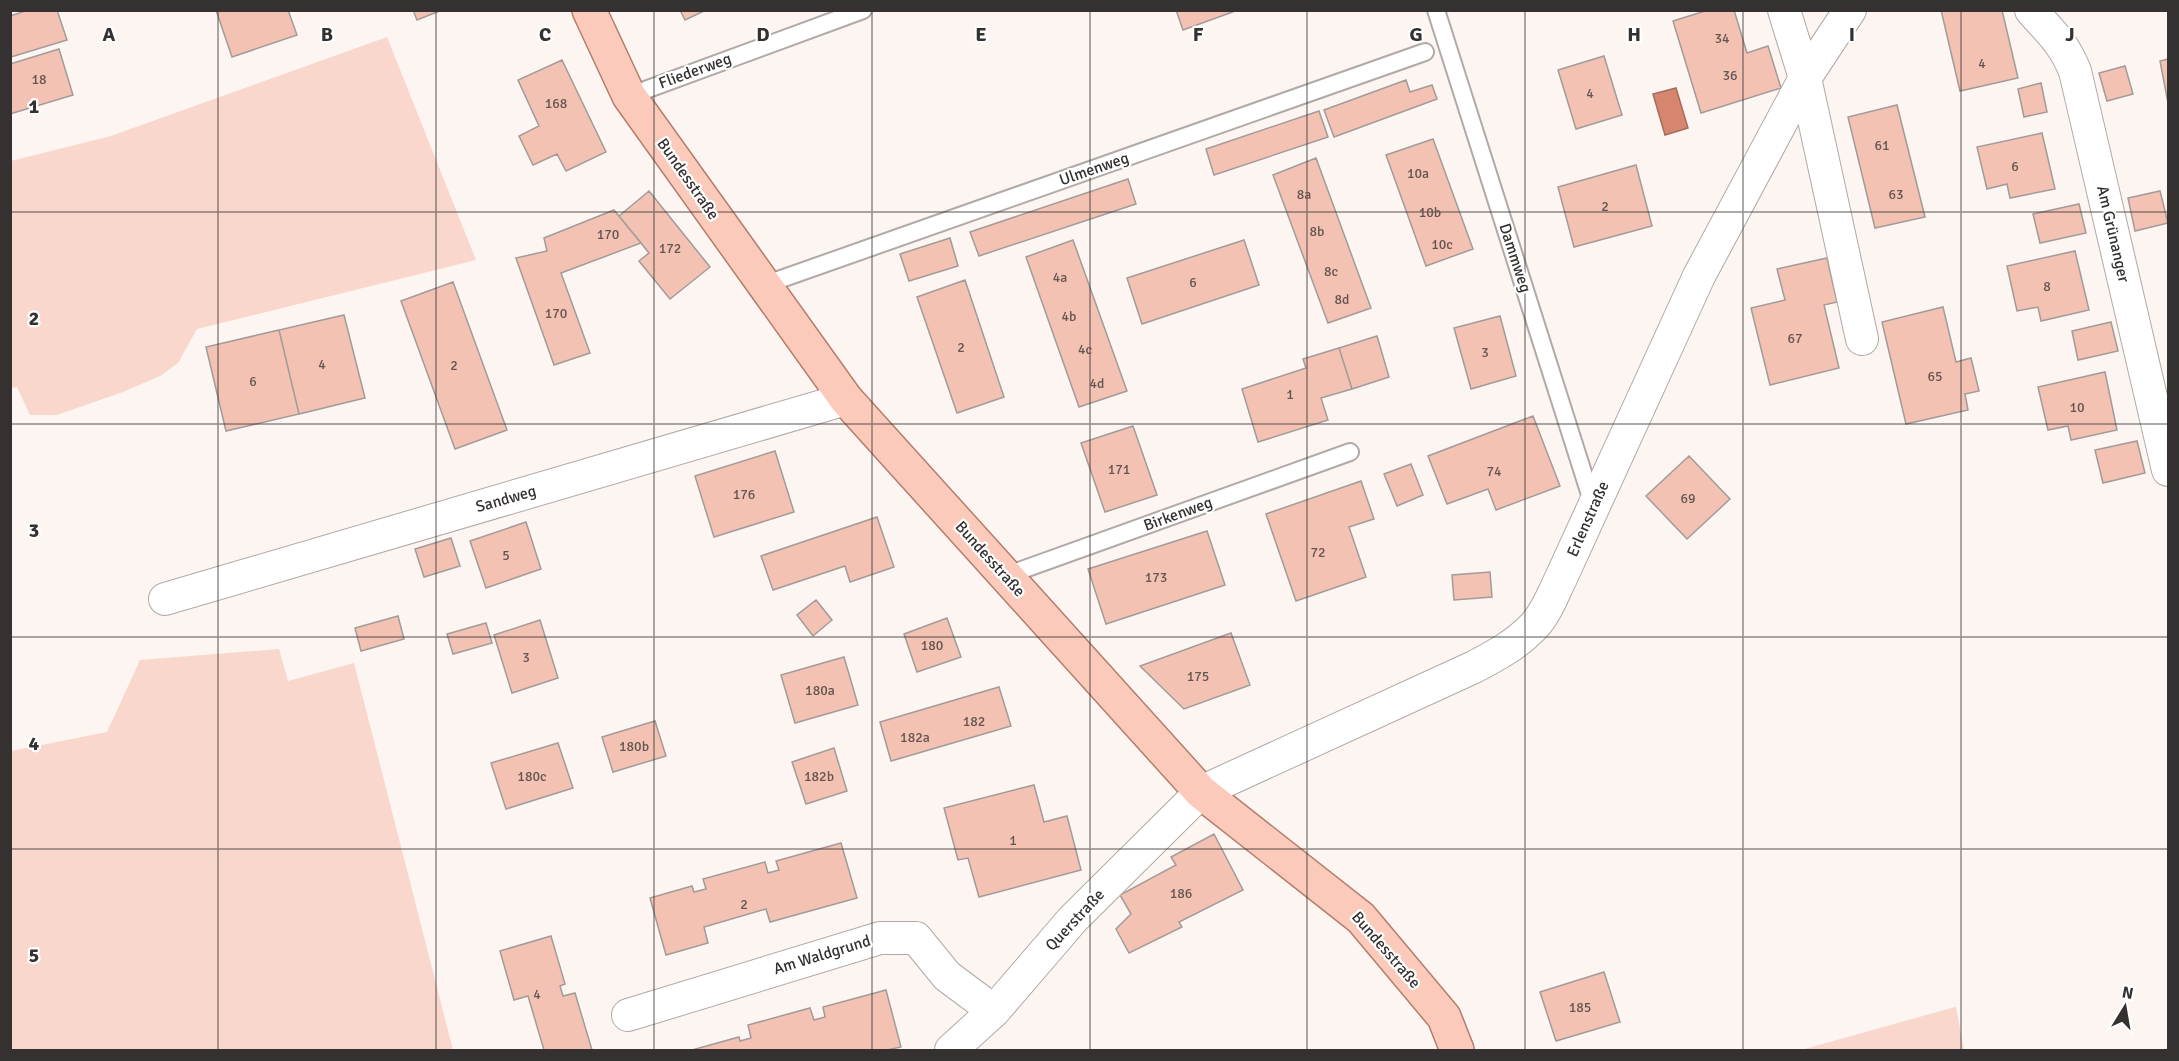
<svg xmlns="http://www.w3.org/2000/svg" width="2179" height="1061" font-family="Signika,sans-serif">
	<style>
		.green { fill: #f9d7cc }
		.water { fill: #d6866f; stroke: #a56c5c; stroke-width: 1.5 }
		.building { fill: #f4c2b3; stroke: #a29b99; stroke-width: 1.5 }
		.lines { fill: none; stroke-linecap: round; stroke-linejoin: round }
		.service-casing { stroke: #b0a9a7; stroke-width: 20 }
		.minor-casing { stroke: #b0a9a7; stroke-width: 34 }
		.primary-casing { stroke: #b47d6c; stroke-width: 36 }
		.service { stroke: #fff; stroke-width: 16 }
		.minor { stroke: #fff; stroke-width: 32 }
		.primary { stroke: #fbcabb; stroke-width: 33 }
		.grid { fill: none; stroke: #343130; stroke-width: 1.5; stroke-opacity: 0.55 }
		.labels { text-anchor: middle; dominant-baseline: central; stroke-width: 4.5; stroke-linejoin: round; paint-order: stroke }
		.number-label { font-size: 14px; fill: #645551 }
		.street-label { font-size: 16px; fill: #343130; stroke: #fff }
		.grid-label { font-size: 20px; text-anchor: middle; font-weight: bold; fill: #343130; stroke: #fff; stroke-width: 4.5; stroke-linejoin: round; paint-order: stroke }
	</style>
	<rect width="100%" height="100%" fill="#fcf5f2"/>
	<path class="green" d="M387 37 476 260 197 329 178 363 160 376 123 392 57 415H30L17 387 11 388V161L111 136Z
		M279 649 288 681 354 663 453 1050H11V751L107 732 140 660Z
		M1956 1007 1964 1050H1801L1955 1007Z"/>
	<path class="water" d="M1676 88 1688 128 1665 135 1653 94Z"/>
	<path class="building" d="M28 10H57L67 40 11 57 10 16Z
		M216 10H288L297 35 232 57Z
		M413 10H442L417 20Z
		M680 10H706L685 20Z
		M1176 10H1238L1183 30Z
		M1708 10H1734L1747 53 1768 46 1781 88 1701 113 1673 21Z
		M1941 10H2002L2018 78 1960 91Z
		M59 49 73 95 10 114V64Z
		M1604 56 1622 115 1576 129 1558 70Z
		M2168 59V103L2160 61Z
		M562 60 606 152 566 171 557 154 533 165 519 136 539 126 518 80Z
		M2125 66 2133 94 2107 101 2099 73Z
		M1406 80 1410 92 1432 85 1437 99 1334 137 1324 110Z
		M2041 83 2047 112 2024 117 2018 89Z
		M1897 105 1925 217 1875 228 1848 117Z
		M1319 111 1328 137 1214 175 1206 149Z
		M2042 133 2055 189 2010 198 2007 184 1987 189 1977 147Z
		M1433 139 1473 249 1426 266 1386 155Z
		M1316 158 1371 308 1328 323 1273 175Z
		M1636 165 1652 226 1574 247 1558 187Z
		M1128 179 1136 204 979 256 970 232Z
		M649 191 710 267 670 299 639 261 649 253 619 216Z
		M2160 191 2168 223 2135 231 2128 198Z
		M2079 204 2086 233 2040 243 2033 214Z
		M614 210 641 243 561 273 590 353 554 365 516 258 547 251 544 238Z
		M950 238 958 266 909 281 900 254Z
		M1073 240 1127 391 1079 407 1026 257Z
		M1244 240 1259 285 1142 324 1127 278Z
		M2075 251 2089 310 2041 321 2038 307 2017 311 2007 266Z
		M1827 258 1837 302 1824 305 1839 368 1770 385 1751 308 1785 300 1777 269Z
		M965 280 1004 397 957 413 917 297Z
		M453 282 507 430 455 449 401 301Z
		M1943 307 1956 362 1971 358 1979 391 1965 394 1968 410 1906 424 1882 322Z
		M344 315 365 398 299 414 279 330Z
		M1500 316 1516 376 1471 389 1454 328Z
		M2111 322 2118 351 2078 360 2072 331Z
		M279 330 299 414 226 431 206 347Z
		M1377 336 1389 377 1352 389 1339 348Z
		M1339 348 1352 389 1321 398 1328 420 1258 442 1242 389 1306 368 1303 359Z
		M2105 372 2117 430 2071 440 2068 426 2048 430 2038 387Z
		M1533 416 1560 486 1496 510 1488 489 1447 504 1428 456Z
		M1133 426 1157 495 1105 512 1081 443Z
		M2137 441 2145 473 2103 483 2095 450Z
		M775 451 794 512 714 537 695 476Z
		M1689 456 1730 499 1687 539 1646 496Z
		M1411 464 1423 495 1397 506 1384 474Z
		M1361 481 1374 519 1349 527 1366 577 1296 601 1266 514Z
		M877 517 894 567 850 582 845 566 773 590 761 556Z
		M526 522 541 569 486 588 470 541Z
		M1207 531 1225 585 1106 624 1088 569Z
		M451 538 460 566 424 577 415 549Z
		M1490 572 1492 597 1454 600 1452 575Z
		M816 600 832 620 813 636 797 615Z
		M398 616 404 639 361 651 355 628Z
		M947 618 961 657 917 672 904 634Z
		M540 620 558 678 512 693 494 635Z
		M486 623 492 643 453 654 447 634Z
		M1231 633 1250 685 1184 709 1140 666Z
		M844 657 858 705 795 723 781 675Z
		M999 687 1011 726 891 761 880 722Z
		M655 721 666 756 613 772 602 737Z
		M558 743 573 788 506 809 491 763Z
		M834 748 847 791 806 804 792 762Z
		M1034 785 1044 822 1067 816 1081 870 979 897 968 858 958 860 944 808Z
		M1214 834 1243 890 1179 922 1182 927 1129 953 1116 929 1131 914 1120 895 1176 865 1171 857Z
		M841 843 857 898 770 922 766 909 704 927 708 943 666 955 650 898 692 886 694 892 706 889 703 879 765 862 768 873 779 870 776 861Z
		M551 936 565 984 560 986 563 996 575 993 592 1050H544L528 996 514 1000 500 951Z
		M1604 972 1620 1022 1556 1041 1540 992Z
		M886 990 901 1047 887 1050H692L739 1037 740 1041 751 1038 748 1025 810 1008 814 1020 825 1017 823 1007Z"/>
	<g class="lines">
		<defs>
			<path id="service" d="M1436 10 1593 504
				M629 96 863 10
				M764 285 1425 52
				M1005 576 1350 452"/>
			<path id="minor" d="M1784 10 1805 78 1862 339
				M2031 10C2051 33 2063 42 2075 71L2168 470
				M165 599 846 399
				M628 1015 880 938H916L947 976 994 1011
				M951 1050 994 1011 1073 919 1201 792 1474 667C1495 656 1517 644 1533 627 1546 614 1553 594 1561 578L1699 276 1805 78 1850 10"/>
			<path id="primary" d="M589 10 629 96 846 399 1201 792 1361 918 1444 1017 1457 1050"/>
		</defs>
		<use href="#service" class="service-casing"/>
		<use href="#minor" class="minor-casing"/>
		<use href="#primary" class="primary-casing"/>
		<use href="#service" class="service"/>
		<use href="#minor" class="minor"/>
		<use href="#primary" class="primary"/>
	</g>
	<path class="grid" d="M218 10V1050M436 10V1050M654 10V1050M872 10V1050M1090 10V1050M1307 10V1050M1525 10V1050M1743 10V1050M1961 10V1050M10 212H2168M10 424H2168M10 637H2168M10 849H2168"/>
	<g class="labels">
		<g class="number-label">
			<text x="1722" y="38">34</text>
			<text x="1982" y="63">4</text>
			<text x="1730" y="75">36</text>
			<text x="39" y="79">18</text>
			<text x="1590" y="93">4</text>
			<text x="556" y="103">168</text>
			<text x="1882" y="145">61</text>
			<text x="2015" y="166">6</text>
			<text x="1418" y="173">10a</text>
			<text x="1304" y="194">8a</text>
			<text x="1896" y="194">63</text>
			<text x="1605" y="206">2</text>
			<text x="1430" y="212">10b</text>
			<text x="1317" y="231">8b</text>
			<text x="608" y="234">170</text>
			<text x="1442" y="244">10c</text>
			<text x="670" y="248">172</text>
			<text x="1331" y="271">8c</text>
			<text x="1060" y="277">4a</text>
			<text x="1193" y="282">6</text>
			<text x="2047" y="286">8</text>
			<text x="1342" y="299">8d</text>
			<text x="556" y="313">170</text>
			<text x="1069" y="316">4b</text>
			<text x="1795" y="338">67</text>
			<text x="961" y="347">2</text>
			<text x="1085" y="349">4c</text>
			<text x="1485" y="352">3</text>
			<text x="322" y="364">4</text>
			<text x="454" y="365">2</text>
			<text x="1935" y="376">65</text>
			<text x="253" y="381">6</text>
			<text x="1097" y="383">4d</text>
			<text x="1290" y="394">1</text>
			<text x="2077" y="407">10</text>
			<text x="1119" y="469">171</text>
			<text x="1494" y="471">74</text>
			<text x="744" y="494">176</text>
			<text x="1688" y="498">69</text>
			<text x="1318" y="552">72</text>
			<text x="506" y="555">5</text>
			<text x="1156" y="577">173</text>
			<text x="932" y="645">180</text>
			<text x="526" y="657">3</text>
			<text x="1198" y="676">175</text>
			<text x="820" y="690">180a</text>
			<text x="974" y="721">182</text>
			<text x="915" y="737">182a</text>
			<text x="634" y="746">180b</text>
			<text x="532" y="776">180c</text>
			<text x="819" y="776">182b</text>
			<text x="1013" y="840">1</text>
			<text x="1181" y="893">186</text>
			<text x="744" y="904">2</text>
			<text x="537" y="994">4</text>
			<text x="1580" y="1007">185</text>
		</g>
		<g class="street-label">
			<text transform="translate(695 71) rotate(-20)">Fliederweg</text>
			<text transform="translate(1094 169) rotate(-19)">Ulmenweg</text>
			<text transform="translate(688 179) rotate(55)">Bundesstraße</text>
			<text transform="translate(2113 234) rotate(77)">Am Grünanger</text>
			<text transform="translate(1515 258) rotate(72)">Dammweg</text>
			<text transform="translate(506 499) rotate(-16)">Sandweg</text>
			<text transform="translate(1178 514) rotate(-20)">Birkenweg</text>
			<text transform="translate(1588 519) rotate(-66)">Erlenstraße</text>
			<text transform="translate(990 559) rotate(48)">Bundesstraße</text>
			<text transform="translate(1075 920) rotate(-47)">Querstraße</text>
			<text transform="translate(1386 950) rotate(49)">Bundesstraße</text>
			<text transform="translate(822 955) rotate(-17)">Am Waldgrund</text>
		</g>
	</g>
	<g class="grid-label">
		<text x="109" y="41">A</text>
		<text x="327" y="41">B</text>
		<text x="545" y="41">C</text>
		<text x="763" y="41">D</text>
		<text x="981" y="41">E</text>
		<text x="1198" y="41">F</text>
		<text x="1416" y="41">G</text>
		<text x="1634" y="41">H</text>
		<text x="1852" y="41">I</text>
		<text x="2070" y="41">J</text>
		<text x="34" y="113">1</text>
		<text x="34" y="325">2</text>
		<text x="34" y="537">3</text>
		<text x="34" y="750">4</text>
		<text x="34" y="962">5</text>
	</g>
	<rect width="2179" height="1061" fill="none" stroke="#343130" stroke-width="24"/>
	<g transform="translate(2125 1007) rotate(11)" stroke="#ffffff" stroke-width="4.5" paint-order="stroke">
	<path d="M0-4.5L10 22L0 15L-10 22Z" fill="#343130"/>
	<text y="-9" font-size="16" font-weight="bold" text-anchor="middle" fill="#343130">N</text>
	</g>
</svg>
